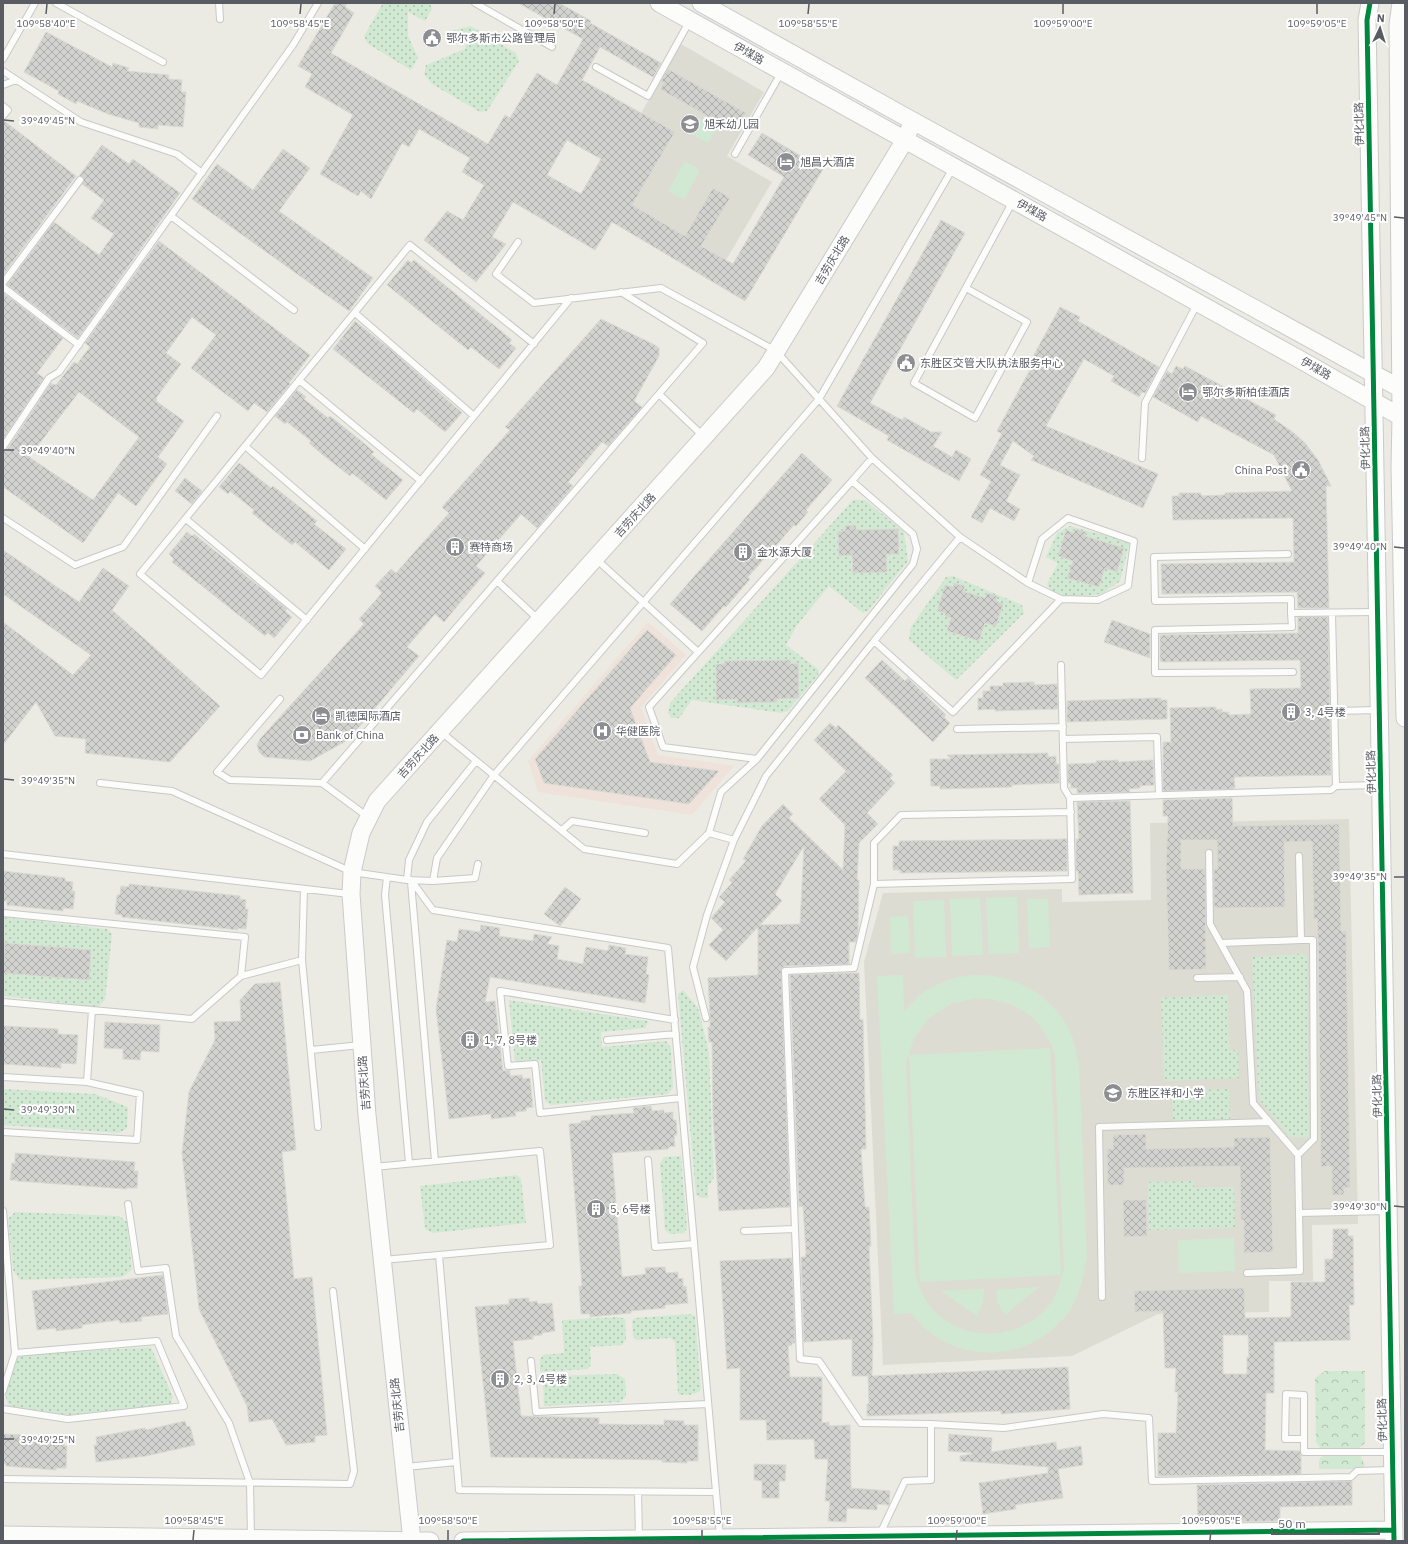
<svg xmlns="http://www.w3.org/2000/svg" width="1408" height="1544" font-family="'IBM Plex Sans','Noto Sans SC',sans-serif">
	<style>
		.education { fill: #dcdcd2 }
		.medical { fill: #efe2da }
		.grass { fill: url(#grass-dots) }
		.forest { fill: url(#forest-crowns) }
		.garden { fill: #d1e9d2; fill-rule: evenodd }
		.building { fill: url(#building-cross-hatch); stroke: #dadad4; fill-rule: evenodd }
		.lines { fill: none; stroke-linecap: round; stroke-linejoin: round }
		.lane-casing { stroke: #c8c8c7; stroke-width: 8 }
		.secondary-casing { stroke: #cacaca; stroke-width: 19 }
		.lane { stroke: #fcfcfb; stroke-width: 6 }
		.secondary { stroke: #fcfcfb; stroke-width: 17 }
		.cycleway-casing { stroke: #fff; stroke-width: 8 }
		.cycleway { stroke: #00873e; stroke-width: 5 }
		.ticks { fill: none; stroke: #5a5c64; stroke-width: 1.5 }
		.labels { text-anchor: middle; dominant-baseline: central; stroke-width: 4; stroke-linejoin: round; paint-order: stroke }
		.poi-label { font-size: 11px; fill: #5a5c64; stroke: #fff; text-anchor: start }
		.street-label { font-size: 11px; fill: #5a5c64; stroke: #fff }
		.ticks-label { font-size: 10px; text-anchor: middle; fill: #5a5c64; stroke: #fff; stroke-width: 4; stroke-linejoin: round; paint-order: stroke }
	</style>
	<defs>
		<pattern id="grass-dots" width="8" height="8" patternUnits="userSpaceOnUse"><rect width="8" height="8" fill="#d1e9d2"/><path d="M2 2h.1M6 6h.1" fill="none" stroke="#adc0ae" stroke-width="1.8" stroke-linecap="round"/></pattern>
		<pattern id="forest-crowns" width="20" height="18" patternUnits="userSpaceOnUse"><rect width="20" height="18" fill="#d1e9d2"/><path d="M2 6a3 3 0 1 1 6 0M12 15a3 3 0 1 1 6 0" fill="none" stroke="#adc0ae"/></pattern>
		<pattern id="building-cross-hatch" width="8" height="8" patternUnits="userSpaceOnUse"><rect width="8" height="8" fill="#d2d2ce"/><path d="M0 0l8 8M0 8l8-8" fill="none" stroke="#adaeab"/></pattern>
	</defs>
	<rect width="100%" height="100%" fill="#ebebe4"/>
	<path class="education" d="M681 44 764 92 727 156 772 182 726 260 599 186Z
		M1349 819 1358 1224 1312 1225 1313 1281H1269V1312L1158 1314 1072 1356 883 1365 864 962 883 893 1062 889V902L1151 900 1150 823Z"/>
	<path class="medical" d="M648 622 686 655 641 707 658 755 734 766 692 815 538 792 528 761Z"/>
	<path class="grass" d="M383 3H430L432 9 425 21 408 12V36L418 58 411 70 368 44 364 36Z
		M471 26 516 53 519 61 487 111 480 112 432 84 424 74 426 65 465 49 466 44 452 36V31Z
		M853 500H865L904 532 908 561 868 611 863 613 829 586 797 625 786 645 819 670 818 675 788 711 781 713 692 700 679 718H671L668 713 670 703Z
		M1070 526 1130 542 1120 581 1102 594 1069 597 1051 591 1047 584 1058 563 1046 557 1057 533Z
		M953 576 1022 605 1024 613 956 680 909 640 911 627 946 577Z
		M3 917 107 929 112 934 105 1000 98 1007 3 996Z
		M1303 954 1307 957 1309 1137H1289L1259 1099 1252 957Z
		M683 990 698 1008 709 1052 714 1178 708 1186V1198L699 1197 696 1194 678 994Z
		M1228 995 1229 1050H1238L1239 1078 1164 1081 1161 998Z
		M509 1000 648 1021 645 1028 601 1032 602 1047 666 1041 671 1048 673 1088 668 1094 551 1105 545 1101 541 1060 515 1062Z
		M3 1089 95 1094 128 1107 127 1128 119 1133 3 1125Z
		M1229 1089 1230 1120 1173 1121 1172 1091Z
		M681 1156 687 1228 684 1233 670 1234 665 1230 660 1163 664 1157Z
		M517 1175 521 1179 526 1223 433 1233 425 1229 420 1186Z
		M1194 1181V1188L1234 1187 1235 1228 1149 1230 1148 1182Z
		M15 1212 119 1216 127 1222 132 1270 122 1277 20 1280 13 1270 8 1219Z
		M689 1314 695 1316 701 1390C695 1395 686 1396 678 1394L675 1342 671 1338 636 1340 633 1336 632 1321 635 1318Z
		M619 1317 625 1319 626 1339 622 1345 590 1347 591 1364 588 1369 540 1372V1359L543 1355 564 1353 562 1320Z
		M151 1347 173 1397 170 1405 69 1415 9 1406 5 1395 16 1359 23 1355Z
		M617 1374 625 1379 626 1396 620 1402 544 1406 543 1383 553 1376Z"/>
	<path class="forest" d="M1325 1371H1365V1443L1358 1449H1321L1316 1442 1315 1378Z
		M1323 1455H1360L1365 1465 1362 1469H1319V1460Z"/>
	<path class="garden" d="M688 113 716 128 708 143 680 128Z
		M685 161 700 170 684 200 668 191Z
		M1017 897 1019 953 989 954 986 898Z
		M980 898 983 955 952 956 950 899Z
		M1027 899H1048L1050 947 1029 948Z
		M944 900 946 957 915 958 913 901Z
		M908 916 910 953 891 954 890 917Z
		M903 975 904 1011C909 1007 914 1000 919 996 926 990 937 984 946 981 994 963 1050 987 1071 1034 1075 1043 1076 1054 1079 1064L1087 1258C1083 1277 1080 1296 1068 1313 1066 1317 1061 1320 1058 1324 1016 1366 946 1361 911 1313L894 1314 877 976ZM976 998C1007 1000 1030 1008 1047 1036 1051 1042 1053 1050 1055 1057L1064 1269C1060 1282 1057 1297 1047 1308 1018 1340 966 1343 935 1312 924 1301 919 1288 915 1274L906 1063 914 1038 929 1018 951 1004Z
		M1050 1048 1061 1275 920 1282 909 1055Z
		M1234 1238 1235 1271 1179 1273 1178 1240Z
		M1039 1287 1005 1315 998 1303 996 1290Z
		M984 1289 983 1303 977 1316 941 1291Z"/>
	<path class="building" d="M335 3H347L345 7 354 13 331 53 488 144 505 115 510 118 537 73 557 85 583 39 518 3H559L591 21 590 23 661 63 653 77 600 47 582 80 675 132 632 205 685 236 713 188 730 198 701 246 733 264 784 177 748 155 762 133 823 169 745 301 612 222 595 250 513 202 492 237 506 244 476 282 424 240 447 211 463 220 484 185 462 172 470 158 419 129 409 147 402 143 371 199 361 191 358 196 320 174 353 115 305 87 312 74 298 66ZM567 140 601 159 581 194 547 175Z
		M46 32 112 67 113 63 129 68 127 71 169 75 168 79 182 80 181 92H186L183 127 158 125V129L139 127V123L108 114 77 101 76 104 58 94 59 91 24 72Z
		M668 69 746 113 735 132 660 89 664 83 661 81Z
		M3 120 76 176 3 275Z
		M102 145 129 164 133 159 180 193 78 338 7 285 54 222 99 255 114 234 91 218 104 200 82 184 84 179 79 176Z
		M283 149 310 168 279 211 373 278 349 311 192 199 217 164 253 190Z
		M941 220 965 233 870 403 902 420 904 417 931 432H942L933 446 952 457 956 450 971 459 959 481 887 440 889 436 837 406Z
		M159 241 310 355 289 383 290 384 268 411 267 412 254 403 248 411 191 368 216 335 192 317 166 353 181 364 156 398 157 399 156 401 184 421 158 457 167 464 136 506 118 493 83 543 3 487V451L7 450 51 383 54 385 55 384 56 385 74 362 77 364 90 347 85 343ZM79 392 139 437 93 500 29 457Z
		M408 260 411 263 414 260 512 340 509 343 516 348 499 369 471 347 468 350 387 285Z
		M3 293 63 338 37 373 44 378 3 439Z
		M1060 307 1080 317 1078 321 1159 367 1145 393 1142 392 1139 397 1111 381 1114 376 1084 359 1046 426 1158 474 1143 508 1031 460 1034 456 1013 441 1000 465 1020 475 1006 501 1020 509 1014 521 990 508 982 523 971 517 991 481 980 475 1002 434 997 431 1033 364 1030 362Z
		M601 319 655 345 659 348V356L634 401 642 407 608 446 602 442 568 482 573 486 537 528 521 514 476 566 485 573 444 622 435 614 407 647 419 656 348 740 310 761 265 757 262 755 259 752 257 745 260 739 364 624 359 619 382 593 375 586 391 569 396 573 449 513 442 507 510 430 505 427Z
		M355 321 391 350 462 413 445 432 417 409 414 413 333 349Z
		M1176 366 1183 369 1185 366 1276 415 1274 419 1294 433 1305 443 1318 460 1331 486H1326L1329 608H1298L1297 592 1162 594 1161 564 1294 562 1293 518 1173 520 1172 496H1179V493H1201V496L1225 495V493L1292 491 1274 455 1201 416 1198 422 1153 397 1167 371 1172 374Z
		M297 390 306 397 304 399 328 418 330 416 360 440 374 452 371 454 403 480 386 500 352 473 350 476 323 455 309 443 311 441 287 422 285 424 275 416Z
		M802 453 832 480 806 510 808 512 796 526 794 525 748 577 750 579 726 607 724 606 702 631 670 604Z
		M239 463 271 488 273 486 302 509 317 521 314 524 346 549 329 570 295 542 292 545 252 513 254 510 230 491 228 494 219 487Z
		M185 478 202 491 192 504 175 491Z
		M856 525V530L898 529 899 554H886L887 572 853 573 852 555 839 556 838 531H845V526Z
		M1075 529 1086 532 1085 536 1124 548 1117 572 1105 568 1099 587 1067 578 1073 561 1058 556 1066 530 1074 533Z
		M187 532 192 536 194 534 287 609 285 611 292 617 274 638 268 633 265 636 172 562 174 559 169 554Z
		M3 550 79 602 103 568 129 586 112 610 220 706 170 762 85 753 86 739 55 736 36 702 3 745V622L73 675 91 655 3 594Z
		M954 583 965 586 963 591 985 598 987 593 997 596 996 601 1003 604 996 626 985 623 979 641 947 631 951 618 945 616V613L937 611 945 585 953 587Z
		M1298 617H1328L1331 775 1234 777 1235 788 1232 789 1163 791V742H1171L1170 708 1216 707V710L1222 709V712H1229V715L1251 714 1250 689 1301 688 1300 660 1164 662 1160 661V635L1298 633Z
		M1112 620 1150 634V658L1104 642Z
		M647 630 676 655 630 708 650 762 719 771 689 804 544 783 535 759Z
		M790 660V664L798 663 799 698 777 699V702L737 703V699L716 700V664H724V661Z
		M882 660 905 681 908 678 946 715 944 717 950 723 933 742 865 678Z
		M1034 682V685L1057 684 1058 709 995 711V709L978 710V698H983V691H990V686H1003V683Z
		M1155 698H1161V700H1167V719L1067 722V701Z
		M830 723 836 728 838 725 865 750 893 775 890 778 895 783 867 813 878 824 859 843 857 880H859L858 932 856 942H849V964L785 966 781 969 790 1207 719 1211 713 1117 712 1042H709L708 1027H710V1017L708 978 758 975V927L726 961 709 945 723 930 711 918 725 902 719 897 732 883 729 880 746 861 743 859 762 826 783 804 793 814 789 818 843 870 845 825 819 799 846 771 814 740ZM804 846 800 924 760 925 782 901 775 894Z
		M1048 753V757L1056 756V764H1059V783L1012 785V787L940 789V786H931L930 759H951L947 755Z
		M1118 760V762L1153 760 1154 785 1140 786V788L1129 789 1130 792 1077 793V788H1071V783H1068V764L1096 763V761Z
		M1232 798 1233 826 1339 824 1341 931H1346L1350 1187 1344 1188V1195H1332V1166L1321 1167 1318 940 1317 919H1314L1312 841 1284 842 1285 907 1214 908V869H1218L1217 840H1181V869H1205L1206 969 1169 970 1166 870 1168 816H1163V800Z
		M1130 801 1133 893 1079 895 1078 871H1076V839H1079L1077 802Z
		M1067 839V871L900 873V870H893V846H899V841Z
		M3 871 65 878V881L73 882 72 891H75L73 909 63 908V911L7 905V901H3Z
		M129 884 240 896V899L246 900 245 909H248L246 929 238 928V930L140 919 122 917V915L115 914 117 895H120L121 886 129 887Z
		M565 887 581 899 560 926 544 914Z
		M481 925 500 928 499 936 533 941 534 934 552 937 547 944 559 946 557 959 583 964 586 947 608 951 609 945 626 948 625 954 648 957 646 974 649 975 645 1003 490 977 485 1002 495 1001 503 1071 510 1070V1076L522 1075 523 1079 530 1078 533 1107 526 1108V1111L515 1112 516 1116 491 1119V1114L449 1119 436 1009 447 940 457 942 459 929 480 932Z
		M5 943 91 950 89 980 3 973Z
		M849 973H859L860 1020 863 1019 866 1149H861L865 1207H869L871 1246H869L873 1338 872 1376 1068 1367 1070 1409 1001 1414V1411L867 1416V1404H869L868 1376H852V1339L804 1342 801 1257H805L806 1254 803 1206 799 1207 790 975Z
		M280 982 296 1150 282 1152 294 1279 312 1277 327 1435 315 1436V1442L286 1445 272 1419 249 1422 247 1406 199 1309 182 1153 189 1092 215 1040 214 1022 241 1021 240 1000 255 984Z
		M105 1022 160 1025 159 1052 141 1051 140 1060 123 1059V1049L104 1048Z
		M3 1026 58 1029V1034L78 1035 76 1064 61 1063V1068L3 1064Z
		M651 1106 652 1111 664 1110V1113L673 1112V1120H676L677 1135H674L675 1146 669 1147 668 1149 612 1153 622 1277 646 1274 645 1268 665 1267 666 1273 678 1272V1279L683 1278V1287L686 1286 688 1303 665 1305V1308L631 1311V1313L590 1317V1314H581L579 1286H582L569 1124 581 1123V1121L591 1120V1116L634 1113 633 1108Z
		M1146 1134V1149L1234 1147V1138L1270 1137 1273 1252 1244 1253V1220H1241L1240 1166 1124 1168V1185H1108L1107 1149H1113V1135Z
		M15 1153 135 1162 134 1171H138L137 1188H127V1189L17 1181V1180H10L12 1163H15Z
		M1123 1200H1146L1147 1236 1124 1237Z
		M1333 1229H1348V1236H1353L1354 1305H1349L1350 1340 1274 1342V1393H1266L1265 1450 1300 1451 1301 1456V1474L1158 1476V1433H1176L1178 1392H1175L1176 1368H1165L1163 1311 1135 1312 1134 1291 1244 1288 1245 1318 1291 1317V1282H1325V1259H1333ZM1223 1335H1248L1249 1357H1247V1374H1223Z
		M792 1258 795 1343H792V1345L788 1346 790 1377H822V1423L829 1422V1426L850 1425 851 1488 890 1491 889 1505 877 1504V1510L847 1508 846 1522 828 1521 830 1501H825L828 1459H815L814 1439 767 1440 766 1420H740V1368L727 1369 720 1261Z
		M163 1275 168 1314 141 1317 142 1321 120 1323 119 1320 82 1325V1328L56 1331V1328L37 1330 32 1291Z
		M529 1298V1302L537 1301 538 1304 552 1303 555 1331 542 1333V1335L533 1336V1339L513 1341 521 1416 599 1418V1424L664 1425V1420L684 1421V1425H698V1461H687V1463L662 1462V1460L491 1457 475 1307 509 1304V1299Z
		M185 1421 187 1427 190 1426 195 1445 146 1456 96 1462 94 1445H97L96 1437 145 1428 146 1430Z
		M3 1434 65 1437 64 1446H67L66 1468H56V1470L6 1466V1464H3Z
		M949 1434 992 1438 991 1452 1056 1442 1057 1450 1081 1446 1083 1465 1058 1469 1063 1498 1015 1505 1016 1509 983 1514 979 1483 1048 1473V1467L960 1461V1456L972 1454V1453L948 1451Z
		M754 1464 786 1465 785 1481H779V1498H762V1481L754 1480Z
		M1352 1481V1505L1280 1507V1521L1198 1522 1197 1485Z"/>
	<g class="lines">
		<defs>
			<path id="lane" d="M56 3 163 62
				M219 3 220 19
				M475 3 552 47
				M3 59 35 3
				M596 67 648 96 689 22
				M3 71 81 122 177 154 202 173
				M3 85 16 80
				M3 106 8 110 3 116
				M735 154 781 73
				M171 216 294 310
				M3 283 80 180
				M3 287 79 345
				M966 288 1027 322 975 418 914 383 1013 201
				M355 313 474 416
				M534 344 410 245 140 574 261 675 571 298
				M299 380 421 481
				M659 394 703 436
				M245 446 365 549
				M3 447 49 378 59 372 293 45 318 3
				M872 458 960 537 874 641 953 712 1061 599 1028 583 1042 539 1068 518 1134 541 1128 586 1098 600 1061 599
				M1142 458 1145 403 1197 304
				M3 518 75 565 123 547 217 416
				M186 519 307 620
				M960 537 1028 583
				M1288 554 1154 557 1155 601 1291 599V613L1377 612
				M596 559 698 652
				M497 581 538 619
				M1291 613 1292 627 1155 630V673L1293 672
				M1332 613 1336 786 1379 785
				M1061 665 1064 788 1070 798
				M280 699 217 772 230 780 322 783 368 817
				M1334 711 1379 710
				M957 729 1063 727
				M441 732 584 849 677 864 709 833 721 792 757 759 913 564 917 549 913 534 852 481 872 458 776 351 661 288 534 303 496 274 518 242
				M1063 739 1157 737 1159 795
				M757 759 663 747 649 707 852 481
				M100 783 172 791 352 872 407 880 433 881 475 878 478 864
				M322 783 703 343 621 292
				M562 830 572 821 645 833
				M709 833 734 840 766 776 874 641
				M1209 853 1210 924 1247 991 1253 1103 1298 1155
				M3 854 349 894
				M387 877 385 895 409 1163
				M407 880 409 860 427 822 476 761
				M411 880 433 910 668 948 720 1537
				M433 881 437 858 494 775 819 399 953 168
				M411 882 435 1161
				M874 884V843L901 815 1071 812
				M304 889 302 960 318 1127
				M3 913 245 937 241 976
				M1221 943 1301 940
				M1197 978 1240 977
				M3 1002 192 1019 241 976 302 960
				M706 1018 693 967 707 915 734 840
				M675 1020 500 991 508 1066 535 1064 540 1113 681 1098
				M607 1040 676 1034
				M311 1050 361 1045
				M3 1077 87 1082 140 1094 137 1140 3 1132
				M87 1082 92 1010
				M648 1160 655 1247 694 1244
				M374 1167 540 1151 550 1245 383 1260
				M128 1204 138 1271 166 1268 176 1336 229 1423 250 1483 251 1537
				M3 1211 15 1353 3 1391
				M1299 1213 1298 1155 1314 1139 1313 940H1301L1299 856
				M744 1231 795 1229
				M439 1255 459 1490 716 1492
				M1247 1273 1300 1271 1299 1213 1387 1211
				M1102 1297 1099 1127 1269 1122
				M531 1361 536 1412 708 1404
				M3 1409 68 1419 184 1406 157 1341 15 1353
				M931 1424 1004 1428 1103 1414 1149 1418 1152 1481 1351 1477 1357 1471 1391 1470
				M1304 1439H1285L1286 1394 1304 1395V1452H1391
				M406 1467 456 1462
				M3 1479 350 1484 354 1471 333 1291
				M638 1492 639 1538
				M880 1534 905 1481 931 1480V1424L861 1423 819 1361 800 1359 785 971 854 968 874 884 1072 879 1070 798 1331 790 1336 786"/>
			<path id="secondary" d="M659 3 1299 359 1405 419
				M701 3 913 121 1405 391
				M1370 3 1367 20 1394 1541
				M1401 3 1398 25 1401 417 1400 467 1405 718
				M3 1535 430 1541
				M412 1541 367 1115 351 894 352 872 361 833 377 801 766 368 905 140 913 121
				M463 1541 1394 1530"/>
		</defs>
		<use href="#lane" class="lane-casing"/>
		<use href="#secondary" class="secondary-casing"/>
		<use href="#lane" class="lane"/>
		<use href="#secondary" class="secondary"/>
		<defs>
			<path id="cycleway" d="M1370 3 1367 20 1394 1541
				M463 1541 1394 1530"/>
		</defs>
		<use href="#cycleway" class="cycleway-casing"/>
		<use href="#cycleway" class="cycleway"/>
	</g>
	<path class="ticks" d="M46 14 47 4M300 14 301 4M554 14 555 4M808 14 809 4M1063 14V4M1317 14V4M4 120 14 121M1394 217 1404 218M4 450H14M1394 547 1404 548M4 779 14 780M1394 877H1404M4 1109 14 1110M1394 1206 1404 1207M4 1439H14M193 1540 194 1530M448 1540V1530M702 1540V1530M956 1540 957 1530M1210 1540 1211 1530"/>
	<defs>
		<symbol id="civic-disc" viewBox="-11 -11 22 22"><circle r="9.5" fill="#8d8e91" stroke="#fff"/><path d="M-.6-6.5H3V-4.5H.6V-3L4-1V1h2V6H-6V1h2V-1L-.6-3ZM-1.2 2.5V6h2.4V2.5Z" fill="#fff"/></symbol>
		<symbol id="school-disc" viewBox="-11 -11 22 22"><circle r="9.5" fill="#8d8e91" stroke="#fff"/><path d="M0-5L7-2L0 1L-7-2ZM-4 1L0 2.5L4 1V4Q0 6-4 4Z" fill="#fff"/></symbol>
		<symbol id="hotel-disc" viewBox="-11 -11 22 22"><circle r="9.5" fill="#8d8e91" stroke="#fff"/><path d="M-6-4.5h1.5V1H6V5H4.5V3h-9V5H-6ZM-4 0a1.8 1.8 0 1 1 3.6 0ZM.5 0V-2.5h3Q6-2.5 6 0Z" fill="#fff"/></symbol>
		<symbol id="building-disc" viewBox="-11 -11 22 22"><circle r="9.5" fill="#8d8e91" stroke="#fff"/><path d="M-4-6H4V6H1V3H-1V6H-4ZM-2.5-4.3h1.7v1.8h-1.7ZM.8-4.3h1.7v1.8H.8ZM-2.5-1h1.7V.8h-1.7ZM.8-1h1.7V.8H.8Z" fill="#fff"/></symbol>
		<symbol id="hospital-disc" viewBox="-11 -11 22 22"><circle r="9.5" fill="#8d8e91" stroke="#fff"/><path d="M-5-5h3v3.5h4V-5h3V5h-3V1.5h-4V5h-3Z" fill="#fff"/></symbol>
		<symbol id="bank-disc" viewBox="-11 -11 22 22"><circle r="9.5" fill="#8d8e91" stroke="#fff"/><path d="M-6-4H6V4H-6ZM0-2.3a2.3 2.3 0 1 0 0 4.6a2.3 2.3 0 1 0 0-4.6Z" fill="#fff"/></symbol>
	</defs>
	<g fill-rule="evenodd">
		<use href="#civic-disc" x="421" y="27" width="22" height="22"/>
		<use href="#school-disc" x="679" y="113" width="22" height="22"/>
		<use href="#hotel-disc" x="775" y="151" width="22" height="22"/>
		<use href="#civic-disc" x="895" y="352" width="22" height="22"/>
		<use href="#hotel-disc" x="1177" y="381" width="22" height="22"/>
		<use href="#civic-disc" x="1290" y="459" width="22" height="22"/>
		<use href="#building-disc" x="444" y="536" width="22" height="22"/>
		<use href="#building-disc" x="732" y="541" width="22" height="22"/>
		<use href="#building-disc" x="1280" y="701" width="22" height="22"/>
		<use href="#hotel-disc" x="310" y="705" width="22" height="22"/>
		<use href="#hospital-disc" x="591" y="720" width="22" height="22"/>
		<use href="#bank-disc" x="291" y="724" width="22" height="22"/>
		<use href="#building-disc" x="459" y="1029" width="22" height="22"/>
		<use href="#school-disc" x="1102" y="1082" width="22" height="22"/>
		<use href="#building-disc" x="585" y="1198" width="22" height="22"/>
		<use href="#building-disc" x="489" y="1368" width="22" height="22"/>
	</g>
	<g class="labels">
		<g class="poi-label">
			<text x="446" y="38">鄂尔多斯市公路管理局</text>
			<text x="704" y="124">旭禾幼儿园</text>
			<text x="800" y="162">旭昌大酒店</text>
			<text x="920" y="363">东胜区交管大队执法服务中心</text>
			<text x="1202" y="392">鄂尔多斯柏佳酒店</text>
			<text x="1287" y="470" text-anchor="end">China Post</text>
			<text x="469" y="547">赛特商场</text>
			<text x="757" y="552">金水源大厦</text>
			<text x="1305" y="712">3, 4号楼</text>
			<text x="335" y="716">凯德国际酒店</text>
			<text x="616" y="731">华健医院</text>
			<text x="316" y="735">Bank of China</text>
			<text x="484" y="1040">1, 7, 8号楼</text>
			<text x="1127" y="1093">东胜区祥和小学</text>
			<text x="610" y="1209">5, 6号楼</text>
			<text x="514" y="1379">2, 3, 4号楼</text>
		</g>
		<g class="street-label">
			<text transform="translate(749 53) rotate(29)">伊煤路</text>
			<text transform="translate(1359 124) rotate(-91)">伊化北路</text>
			<text transform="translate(1032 210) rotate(29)">伊煤路</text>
			<text transform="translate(832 260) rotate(-59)">吉劳庆北路</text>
			<text transform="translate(1316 368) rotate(30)">伊煤路</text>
			<text transform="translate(1365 448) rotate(-91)">伊化北路</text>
			<text transform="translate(635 515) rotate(-48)">吉劳庆北路</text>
			<text transform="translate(418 756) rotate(-48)">吉劳庆北路</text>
			<text transform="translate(1371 772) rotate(-91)">伊化北路</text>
			<text transform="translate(364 1083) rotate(-94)">吉劳庆北路</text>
			<text transform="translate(1377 1096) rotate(-91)">伊化北路</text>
			<text transform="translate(397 1405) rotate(-96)">吉劳庆北路</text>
			<text transform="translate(1382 1420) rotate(-91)">伊化北路</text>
		</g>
	</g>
	<g class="ticks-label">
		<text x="300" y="27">109°58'45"E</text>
		<text x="554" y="27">109°58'50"E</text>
		<text x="808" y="27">109°58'55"E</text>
		<text x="1063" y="27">109°59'00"E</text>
		<text x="1317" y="27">109°59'05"E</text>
		<text x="46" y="27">109°58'40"E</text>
		<text x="48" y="124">39°49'45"N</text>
		<text x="1360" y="221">39°49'45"N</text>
		<text x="48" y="454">39°49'40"N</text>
		<text x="1360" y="550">39°49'40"N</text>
		<text x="48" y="784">39°49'35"N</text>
		<text x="1360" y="880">39°49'35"N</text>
		<text x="48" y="1113">39°49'30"N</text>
		<text x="1360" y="1210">39°49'30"N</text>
		<text x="48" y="1443">39°49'25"N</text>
		<text x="194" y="1524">109°58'45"E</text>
		<text x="448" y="1524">109°58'50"E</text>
		<text x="702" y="1524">109°58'55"E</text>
		<text x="957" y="1524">109°59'00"E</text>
		<text x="1211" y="1524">109°59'05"E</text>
	</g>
	<rect width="1408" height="1544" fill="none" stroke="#5a5c64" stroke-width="8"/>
	<g transform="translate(1380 28) rotate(4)" stroke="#ffffff" stroke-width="3" paint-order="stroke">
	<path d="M0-3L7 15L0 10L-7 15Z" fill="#5a5c64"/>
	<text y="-6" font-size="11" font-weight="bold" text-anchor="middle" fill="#5a5c64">N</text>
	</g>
	<path d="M1272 1528v6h107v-6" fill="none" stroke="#5a5c64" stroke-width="2"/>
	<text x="1278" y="1528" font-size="12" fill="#5a5c64" stroke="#ffffff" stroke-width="3" paint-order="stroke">50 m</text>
</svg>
